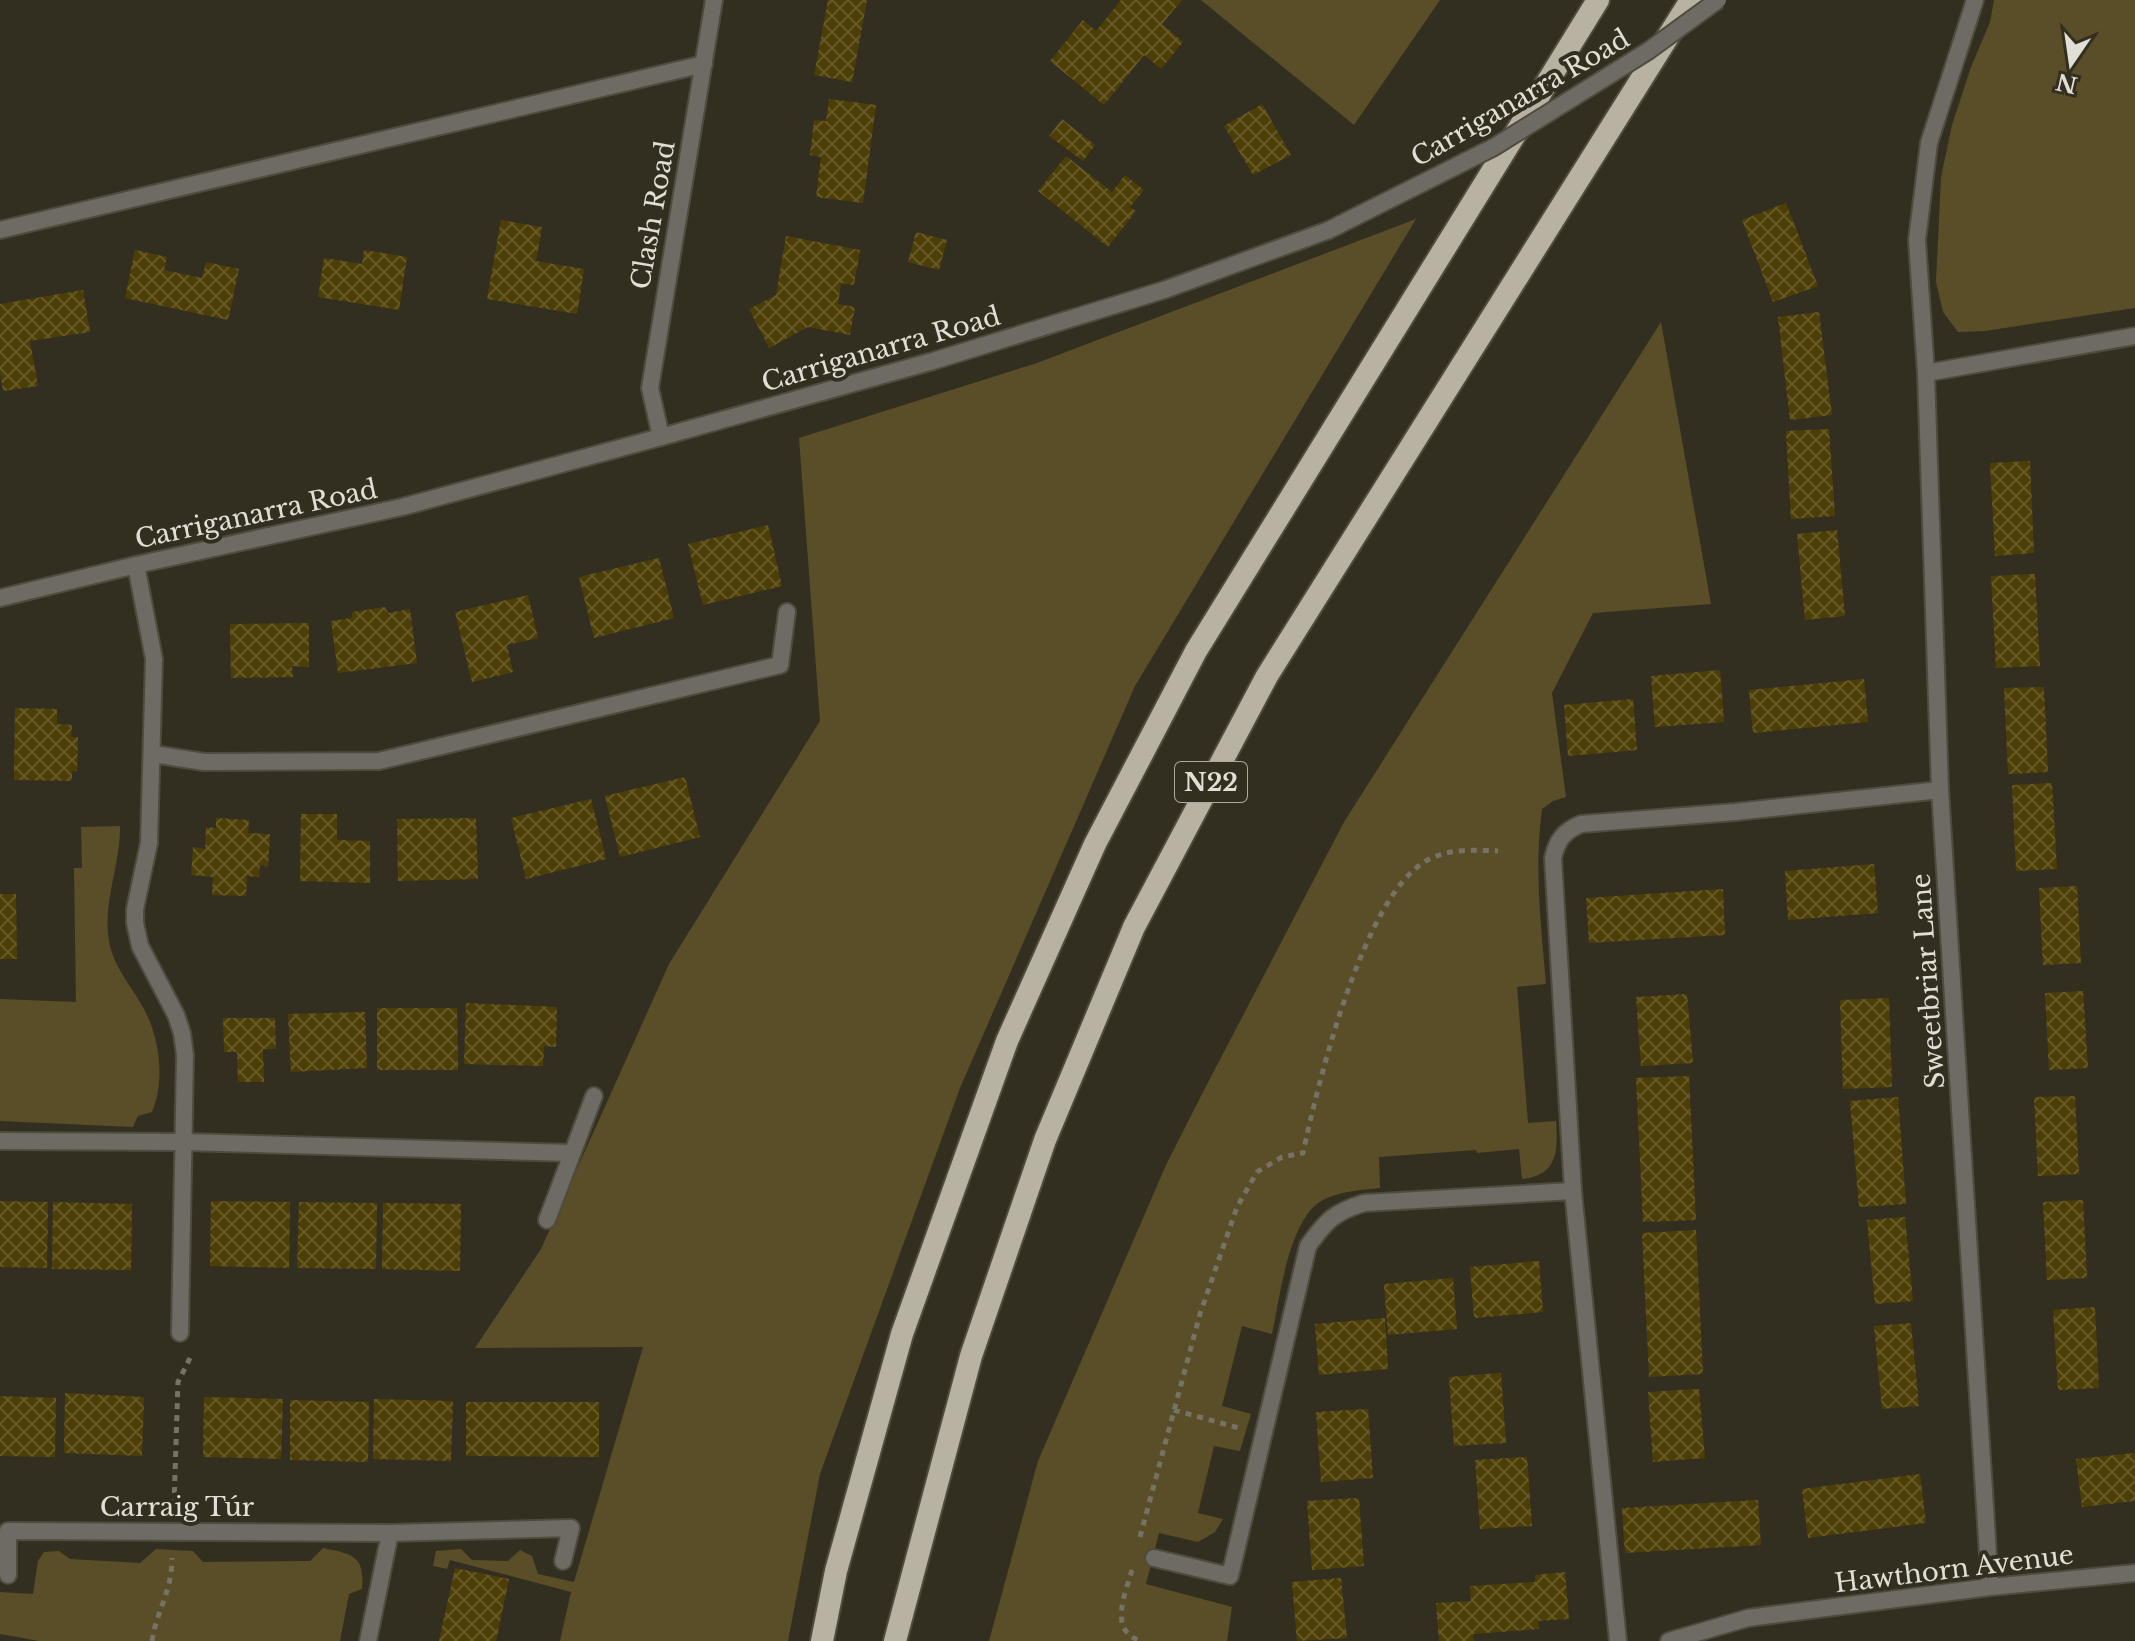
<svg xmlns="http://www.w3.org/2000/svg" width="2135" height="1641" font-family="'Libre Baskerville',serif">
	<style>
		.green { fill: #5a4e28 }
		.building { fill: url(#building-cross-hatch) }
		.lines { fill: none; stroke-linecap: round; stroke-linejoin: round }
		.minor-casing { stroke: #4f4b3d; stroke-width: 20 }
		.tertiary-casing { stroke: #4f4b3d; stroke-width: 20 }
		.trunk-casing { stroke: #4f4b3d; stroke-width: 26 }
		.path { stroke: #767266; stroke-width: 5; stroke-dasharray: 6 6; stroke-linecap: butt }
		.minor { stroke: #6d6b64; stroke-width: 16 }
		.tertiary { stroke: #6d6b64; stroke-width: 16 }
		.trunk { stroke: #b7b2a2; stroke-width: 22 }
		.tertiary-bridge-casing { stroke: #4f4b3d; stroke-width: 20; stroke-linecap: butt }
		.tertiary-bridge { stroke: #6d6b64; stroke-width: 16 }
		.labels { text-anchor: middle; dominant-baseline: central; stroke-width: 8; stroke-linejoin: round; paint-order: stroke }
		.shield { fill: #332f20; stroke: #adaa9f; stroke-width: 2 }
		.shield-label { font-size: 24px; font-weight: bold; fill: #e1ded5 }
		.street-label { font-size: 26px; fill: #e1ded5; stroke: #332f20 }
	</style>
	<defs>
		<pattern id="building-cross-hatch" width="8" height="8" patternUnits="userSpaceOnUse" patternTransform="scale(2)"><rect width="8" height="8" fill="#4d3e05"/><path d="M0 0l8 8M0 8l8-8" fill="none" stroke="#665929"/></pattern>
	</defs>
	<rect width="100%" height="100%" fill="#332f20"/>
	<path class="green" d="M1201 0H1440L1354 125Z
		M1994 0H2135V308L1985 331 1958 332 1943 312 1936 282 1941 177 1952 125 1971 67 1990 22Z
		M1416 219 1135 686 960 1088 820 1474 788 1641H560L571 1592 450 1560 447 1569 433 1566 436 1551 461 1549 472 1560 508 1561 520 1550 532 1556 538 1574 574 1582 643 1347 475 1348 541 1249 669 964 820 721 799 438 1037 363Z
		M1661 322 1711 604 1593 613 1552 693 1566 797 1553 801 1542 809C1534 871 1541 923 1546 984L1517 987 1528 1123 1556 1121C1558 1151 1558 1175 1522 1179L1519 1149 1477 1153 1476 1150 1379 1157 1380 1188C1362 1190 1342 1191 1325 1199 1289 1215 1280 1297 1272 1334L1242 1326 1222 1406 1251 1414 1240 1451 1214 1446 1198 1513 1223 1519 1215 1532 1198 1542 1159 1533 1146 1584 1232 1607 1227 1641H989L1038 1461 1166 1165 1202 1094 1344 822Z
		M120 826C121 867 98 912 112 953 119 974 135 991 145 1011 160 1040 165 1082 152 1112L138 1116 133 1127 0 1121V999L76 1002 74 868H82L81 827Z
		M323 1548C353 1554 365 1556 362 1589L349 1594 340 1641H39L0 1634V1592L33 1594 38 1561 44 1552 59 1551 70 1559 140 1563 156 1549 193 1551 203 1562 310 1561Z"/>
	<path class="building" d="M828 0H867L852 82 814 75Z
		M1121 0H1182L1162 24 1183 42 1161 69 1144 55 1104 105 1050 61 1083 20 1096 31Z
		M829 99 876 105 863 203 816 197 821 157 810 155 814 120 826 121Z
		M1262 104 1291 155 1253 175 1224 126Z
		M1062 119 1095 145 1083 161 1049 136Z
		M1066 156 1112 192 1125 175 1144 190 1130 207 1136 211 1108 247 1038 191Z
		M1786 203 1818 286 1773 302 1742 220Z
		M501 220 542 227 536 261 584 269 577 314 487 299Z
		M916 232 947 240 939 270 908 262Z
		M786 236 860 250 854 285 841 283 838 304 855 307 850 335 808 327 769 348 749 309 776 295Z
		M135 250 167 257 164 270 202 278 206 262 239 269 228 320 125 298Z
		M364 250 407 257 399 310 318 297 324 258 362 264Z
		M83 290 90 332 30 341 38 386 3 391 0 372V304Z
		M1819 312 1832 415 1790 420 1778 317Z
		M1829 429 1835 516 1791 519 1786 431Z
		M2030 461 2034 553 1995 556 1990 463Z
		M768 525 782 586 703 605 688 544Z
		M1837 530 1845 616 1805 620 1797 534Z
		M659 558 674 618 594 638 579 577Z
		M2035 574 2040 666 1996 668 1991 576Z
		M528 595 538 638 507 645 513 672 472 682 455 612Z
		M385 607 388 613 410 609 417 663 338 673 331 621 352 618V612Z
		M309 623V667L292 666 293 677 231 678 230 624Z
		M1720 670 1724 722 1655 727 1651 676Z
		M1864 679 1868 722 1753 733 1749 690Z
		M2044 687 2048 772 2008 774 2004 688Z
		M1633 699 1637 750 1568 756 1564 705Z
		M15 708 57 709V724L72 725 71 737H78L77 771H72V781L14 780Z
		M685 777 700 837 620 857 605 796Z
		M2052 783 2057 869 2016 871 2012 785Z
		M591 799 606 859 526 879 511 818Z
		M301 814H337V840L370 841V883L300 881Z
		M216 818 249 820 248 833 270 834 268 867 260 865 259 877 247 876 246 896 212 895 213 877 191 875 193 847 205 849 206 827 216 828Z
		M476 818 478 879 398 881 397 819Z
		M1874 864 1878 913 1788 920 1785 871Z
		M2077 886 2081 963 2043 965 2039 888Z
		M1723 889 1725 935 1589 943 1586 898Z
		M0 894H16L17 959H0Z
		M2083 991 2088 1068 2049 1070 2045 993Z
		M1687 994 1693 1063 1641 1066 1636 997Z
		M1889 998 1892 1087 1843 1089 1840 1000Z
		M466 1003 557 1007 556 1047 544 1046 543 1066 464 1064Z
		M377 1008H457L458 1070H377Z
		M365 1012 367 1068 291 1072 288 1014Z
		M223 1018H275L276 1049H263L264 1082H238L237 1052H224Z
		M1689 1076 1696 1220 1643 1222 1636 1078Z
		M2075 1096 2079 1174 2038 1176 2034 1097Z
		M1898 1097 1906 1204 1859 1207 1850 1101Z
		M2083 1200 2087 1278 2047 1280 2043 1202Z
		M0 1201 48 1202 47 1268 0 1267Z
		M211 1201 290 1202 289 1268 210 1266Z
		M53 1202 132 1204 131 1270 52 1269Z
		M299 1202 377 1203 376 1269 297 1268Z
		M383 1203 461 1204 460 1271 382 1269Z
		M1905 1217 1913 1301 1875 1304 1867 1220Z
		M1696 1230 1703 1374 1649 1377 1642 1233Z
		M1539 1261 1543 1312 1474 1318 1470 1267Z
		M1453 1278 1457 1329 1388 1335 1384 1284Z
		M2095 1307 2099 1388 2058 1390 2053 1310Z
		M1385 1318 1388 1369 1319 1375 1315 1324Z
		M1911 1323 1919 1406 1882 1409 1874 1326Z
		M1501 1373 1506 1443 1454 1446 1449 1377Z
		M1699 1389 1705 1458 1653 1462 1648 1392Z
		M65 1393 144 1397 142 1456 64 1453Z
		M0 1396 56 1398 55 1457 0 1456Z
		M204 1397 283 1399 281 1459 203 1457Z
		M374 1399 453 1401 451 1461 373 1459Z
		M290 1400 369 1402 368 1462 290 1460Z
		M466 1402H599V1457L466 1456Z
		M1368 1409 1373 1478 1321 1482 1316 1412Z
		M2135 1453V1501L2082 1507 2076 1459Z
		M1527 1457 1532 1526 1480 1529 1475 1460Z
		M1920 1474 1926 1523 1808 1538 1802 1489Z
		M1359 1498 1364 1566 1312 1570 1307 1501Z
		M1758 1500 1761 1545 1625 1553 1622 1508Z
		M455 1568 509 1579 496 1641H439Z
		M1565 1572 1569 1619 1538 1621 1539 1629 1473 1634 1474 1641H1439L1436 1603 1471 1601 1470 1586 1535 1582V1575Z
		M1341 1578 1347 1638 1297 1641 1292 1582Z"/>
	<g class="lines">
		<defs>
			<path id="minor" d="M1975 0 1929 143 1917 240 1926 373 1940 790 1990 1587
				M0 230 704 64
				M1926 373 2135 336
				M661 437 650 388 714 0
				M136 565 154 659 149 843 135 909V923L140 946 176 1015 182 1033 185 1055 180 1333
				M153 754 204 762 379 761 780 665 787 612
				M0 1141 185 1142 572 1153
				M547 1220 594 1096
				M390 1533 571 1528 563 1561
				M1154 1558 1230 1576 1308 1246C1326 1221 1334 1212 1364 1203L1573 1191
				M8 1575V1531L390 1533 368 1641
				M1618 1641 1573 1191 1553 858C1557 840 1564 831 1581 824L1735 812 1940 790
				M1669 1641 1748 1618 1990 1587 2135 1573"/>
			<path id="tertiary" d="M0 598 136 565 402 507 661 437 933 361 1164 290 1329 230"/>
			<path id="trunk" d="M822 1641 836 1571 902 1334 1007 1041 1095 844 1196 651 1598 0
				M895 1641 971 1356 1045 1140 1134 927 1267 676 1691 0"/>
		</defs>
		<use href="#minor" class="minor-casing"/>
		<use href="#tertiary" class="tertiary-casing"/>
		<use href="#trunk" class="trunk-casing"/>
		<path class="path" d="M1174 1410 1239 1428
			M174 1505 178 1382 190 1358
			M1140 1537 1200 1314 1237 1207 1257 1172 1282 1157 1303 1153C1318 1083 1363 897 1426 861 1448 848 1473 850 1498 851
			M1132 1570C1125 1595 1108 1631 1141 1641
			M152 1641C157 1609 172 1592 172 1558"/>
		<use href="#minor" class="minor"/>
		<use href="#tertiary" class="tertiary"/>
		<use href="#trunk" class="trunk"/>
		<defs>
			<path id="tertiary-bridge" d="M1329 230 1494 147 1648 51 1718 0"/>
		</defs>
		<use href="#tertiary-bridge" class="tertiary-bridge-casing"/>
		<use href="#tertiary-bridge" class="tertiary-bridge"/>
	</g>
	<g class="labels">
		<rect class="shield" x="1175" y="762" width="72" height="40" rx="6"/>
		<g class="shield-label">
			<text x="1211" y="782">N22</text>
		</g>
		<g class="street-label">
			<text transform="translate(1520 98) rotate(-30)">Carriganarra Road</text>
			<text transform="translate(653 215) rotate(-80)">Clash Road</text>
			<text transform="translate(881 349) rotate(-16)">Carriganarra Road</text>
			<text transform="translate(256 514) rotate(-12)">Carriganarra Road</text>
			<text transform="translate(1928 981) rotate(-94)">Sweetbriar Lane</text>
			<text x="177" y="1507">Carraig Túr</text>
			<text transform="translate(1954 1569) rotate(-7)">Hawthorn Avenue</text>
		</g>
	</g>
	<g transform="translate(2071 64) rotate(193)" stroke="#332f20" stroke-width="6" paint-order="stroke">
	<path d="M0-6L14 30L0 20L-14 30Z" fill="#e1ded5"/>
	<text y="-12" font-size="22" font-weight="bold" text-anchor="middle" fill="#e1ded5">N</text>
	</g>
</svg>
